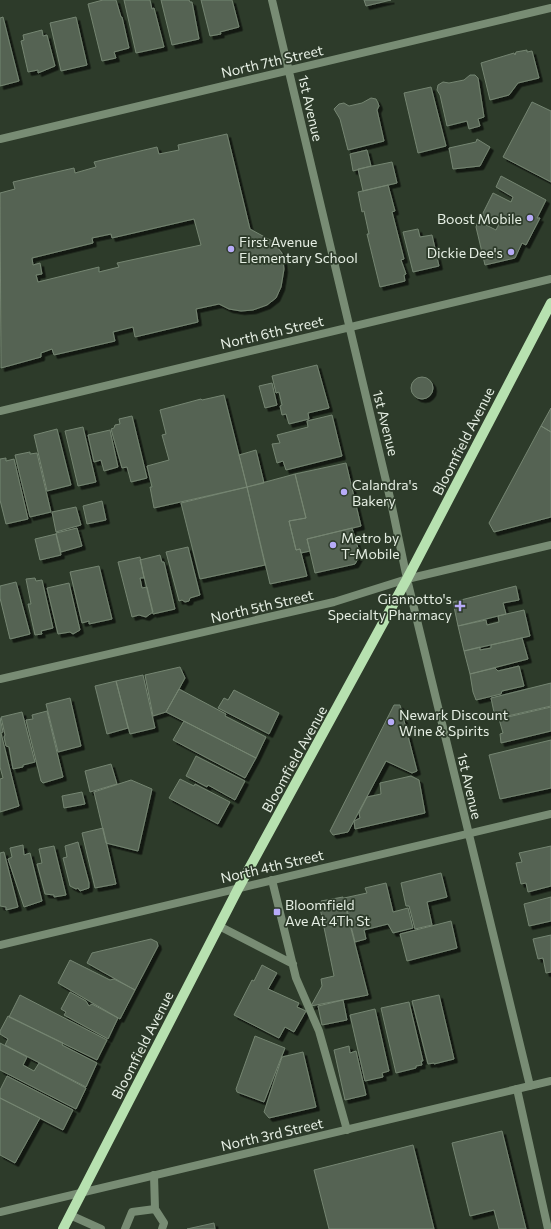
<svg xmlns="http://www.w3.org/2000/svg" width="551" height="1229" font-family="Commissioner,sans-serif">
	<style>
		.building { fill: #556452; stroke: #758572; fill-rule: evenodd; filter: url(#shadow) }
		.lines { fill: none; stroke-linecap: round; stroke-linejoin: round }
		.lane { stroke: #788c74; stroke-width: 8 }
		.street { stroke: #788c74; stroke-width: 8 }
		.primary { stroke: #b7e1b0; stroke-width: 10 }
		.poi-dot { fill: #b7abf8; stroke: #2d3b2a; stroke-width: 1.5 }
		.labels { text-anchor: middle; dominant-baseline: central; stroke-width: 3.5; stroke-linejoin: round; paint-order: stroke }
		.street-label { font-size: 14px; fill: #e5eee3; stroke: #2d3b2a }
		.poi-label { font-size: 14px; fill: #e5eee3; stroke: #2d3b2a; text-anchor: start }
	</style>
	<defs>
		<filter id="shadow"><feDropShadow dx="3.5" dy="3.5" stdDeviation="0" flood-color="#0009"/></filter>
	</defs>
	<rect width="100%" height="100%" fill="#2d3b2a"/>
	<path class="building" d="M103 0H116L121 17H122L129 48 114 52 116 58 102 61 88 4Z
		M124 0H150L152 9 154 8 164 47 136 53Z
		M161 0H189L190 2H192L199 39 172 45Z
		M201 0H232L239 27 220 32 221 34 210 36Z
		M364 0H391L366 6Z
		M3 17 19 81 0 86V18Z
		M76 17 87 65 61 71 50 23Z
		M42 30 43 36 47 35 55 66 38 73V70L28 72 21 41 24 40 23 35Z
		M527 50V52L532 51 539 78 518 83 509 95 490 100 481 63 514 53 515 55 516 52Z
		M470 75H475L478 78 484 117 478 119 480 126 469 129 467 121 447 126 440 95 437 90 438 85 443 82 449 83 464 80Z
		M431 87 446 146 418 153 404 93Z
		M371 98 376 99 378 103 379 106 377 110 384 141 348 150 340 119 334 109 339 104 344 103 349 106 362 103Z
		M532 102 551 111V182L503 157Z
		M227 134 250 229 272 241 282 253 284 269 281 287 276 298 267 305 253 310 241 311 229 309 219 304 196 309 198 322 135 337 133 327 113 332 115 341 54 355 52 349 41 353V357L1 368 0 193 15 189 13 182 74 168 75 173 96 167 94 162 157 147 159 154 179 150 178 145ZM194 219 201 245 117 263 119 267 99 272V267L38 282 36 275 42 274 40 263 33 265 32 258 93 243 92 238 111 234 112 238Z
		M477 139 490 147 480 166 453 169 449 148 476 142Z
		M367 150 371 166 353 171 350 154Z
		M392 162 397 183 363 191 358 169Z
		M501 176 546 200 537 218H540L526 245 522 243 515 258 485 265 476 227 478 221 496 230 499 224 482 215 493 193 511 202 513 197 496 187Z
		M388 185 395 211 392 212 404 259 401 260 406 274 404 275 405 281 380 287 367 234H369L364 211 362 212 358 192Z
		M418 229 420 237 432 235 439 266 413 272 403 232Z
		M317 365 329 408 308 413 309 419 289 424 286 414 282 415 280 406 282 405 279 392 276 393 272 376Z
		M411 388a11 11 0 1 1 22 0a11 11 0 1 1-22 0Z
		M272 383 277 405 265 408 259 386Z
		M224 395 247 487 154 508 150 487H152L147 466 169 460 162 435 166 434 160 410 201 399 202 400Z
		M551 408V432L541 426Z
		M332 415 342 456 286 470 283 461 277 463 272 444 280 443 277 435 308 427 307 421Z
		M132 416 147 478 131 482 127 467 122 468 111 429 114 428 115 425 120 424 119 419Z
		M541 426 551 432V517L494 532 489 523Z
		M83 427 96 482 78 486 65 431Z
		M57 429 71 485 47 491 34 435Z
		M110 430 118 467 104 471 101 460 94 462 88 435Z
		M256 450 264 483 247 487 239 455Z
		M30 452V454L37 453 51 512 30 517 15 455Z
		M6 458V461L14 459 28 519 6 524 0 500V459Z
		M346 463 361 526 307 539 310 551 301 553 300 549 296 550 289 521 306 518 295 474Z
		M295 474 306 518 289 521 296 550 300 549 307 576 270 584 247 487Z
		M247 487 265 565 200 579 181 503Z
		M102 501 106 520 87 524 83 506Z
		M76 507 81 525 56 532 52 512Z
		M77 528 82 546 61 552 56 533Z
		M352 528 360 555 355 564 315 573 307 539Z
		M56 534 61 555 40 560 35 539Z
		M188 547 200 595 190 598 189 601 185 602 182 600 179 601 166 552Z
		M160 555 162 562H164L175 609 153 614 140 560Z
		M140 557 144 578H140L142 588 147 587 153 612 146 617 139 615 132 617 118 562Z
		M99 566 112 619 89 624V621L82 623 70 572Z
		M35 578 36 581 42 580 53 628 41 631 42 634 35 635 28 604H31L26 579Z
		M16 582 30 634 10 639 0 598V586Z
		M69 583 80 630 73 634 70 632 58 634 47 588Z
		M516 586 519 600 503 603 506 614 458 626 453 602Z
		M524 610 530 636 464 651 458 626 486 620 487 625 499 622 498 616Z
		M522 638 528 659 470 674 464 651 480 647V650L491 648V645Z
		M519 666 524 686 502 691 501 694 476 700 473 692 470 674 495 668 498 671Z
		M180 667 185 678 179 689 166 712 153 716 145 675Z
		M143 675 155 728 130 734 116 681Z
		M116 681 128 728 107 734 95 686Z
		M551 683V706L499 718 498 716 495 717 491 698Z
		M179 689 226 714 225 716 266 737 256 758 166 712Z
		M234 690 279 713 269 734 218 708 224 698 228 700Z
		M70 698 81 746 58 752 46 704Z
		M394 705H400L417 771 412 773 386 761 348 832 333 835 330 831Z
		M551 707V731L501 743 500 734 503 733 499 719Z
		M47 711 63 777 43 783 41 781 26 720 33 719 32 715Z
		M22 712 35 762 23 765V767L13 769 9 747 6 746 4 737 5 735 1 717Z
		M0 718 3 732 1 733 19 806 0 812V779L3 778 0 767Z
		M184 721 256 758 245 778 173 740Z
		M551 740V788L500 799 489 755Z
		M196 756 245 781 235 800 208 785 207 787 186 776Z
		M111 764 117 784 90 792 85 771Z
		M411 776 419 780 425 813 355 829 354 821 360 818 359 813 367 797 381 794 380 783Z
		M180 779 194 786 195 784 230 802 218 824 169 798Z
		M131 780 152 789 138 851 106 843 94 792Z
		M82 792 85 804 64 808 62 796Z
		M103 828 116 884 95 888 82 833Z
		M78 842 89 883V888L80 891 78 888 76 889 70 886 63 858 67 857 65 846Z
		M23 845 24 855 30 853 42 901 24 907 8 859 12 857 10 848Z
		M54 846 66 895 54 897V895L45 894 37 864 42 863 39 849Z
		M551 846V886L528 892 526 883 521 884 516 863 522 862 519 853Z
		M4 852 18 907 6 910V907L0 906V853Z
		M441 873 447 897 427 902 432 925 415 929 409 906H406L401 883Z
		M386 883 393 912 408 908 413 928 393 933 388 924 364 930 366 939 355 942 344 898 367 893 365 888Z
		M343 897 368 995 311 1006 322 986 321 979 334 976 320 908 323 907 321 901Z
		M551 897V921L529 926 524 904Z
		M451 921 457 948 407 961 400 934Z
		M551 935V972L546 973 543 958 538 959 533 939Z
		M151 939 157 942 158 946 135 990 87 963 92 953Z
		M70 960 110 980 114 979 135 990 120 1019 58 983Z
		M262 965 277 973 268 989 299 1003 297 1007 306 1011 294 1032 285 1027 279 1038 234 1015 252 980 254 981Z
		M70 992 86 1001 89 1006 92 1004 118 1018 108 1039 64 1015 66 1012 61 1009Z
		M20 995 107 1040 97 1060 9 1017Z
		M439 995 454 1059 434 1064V1063L428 1064 412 1001Z
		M343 1000 347 1020 322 1025 318 1006Z
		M409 1002 423 1061H421L422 1065 416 1066V1068L396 1073 381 1008Z
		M375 1009 389 1071 382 1073 383 1077 365 1081 350 1015Z
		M8 1016 63 1043 62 1045 97 1063 86 1087 5 1045 8 1039 0 1034V1031Z
		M255 1036 285 1048 264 1102 237 1092 236 1089Z
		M0 1043 27 1057 23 1065 34 1071 39 1063 86 1088 76 1109 0 1070Z
		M349 1046 350 1053 356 1051 366 1095 345 1100 334 1050Z
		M303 1052 316 1107 269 1118 264 1112 282 1057Z
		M7 1076 73 1110 63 1130 0 1098V1090Z
		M0 1098 40 1118 15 1163 0 1155Z
		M502 1131 526 1229H499L494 1210 470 1216 452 1143Z
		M413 1145 434 1229H329L314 1170Z
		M214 1223 215 1229H187Z"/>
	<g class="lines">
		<path class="lane" d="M272 880 296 978 319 1031 347 1130
			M219 926 293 964
			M517 1089 548 1229
			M154 1175 155 1209 164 1223 162 1229
			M70 1215 101 1229
			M125 1229 132 1212 155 1209"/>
		<path class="street" d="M272 0 391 502 407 579 530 1086
			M0 139 551 8
			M0 411 551 279
			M0 679 334 602 407 579 551 545
			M0 945 551 814
			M0 1212 551 1081"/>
		<path class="primary" d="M63 1229 239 887 407 579 551 303"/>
	</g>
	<g class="poi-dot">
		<circle cx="530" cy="218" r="4"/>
		<circle cx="231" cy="249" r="4"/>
		<circle cx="511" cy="252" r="4"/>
		<circle cx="344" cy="492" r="4"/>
		<circle cx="333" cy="545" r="4"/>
		<path d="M458 600h4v4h4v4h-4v4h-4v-4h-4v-4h4z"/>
		<circle cx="391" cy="722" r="4"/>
		<rect x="273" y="908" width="8" height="8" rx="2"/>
	</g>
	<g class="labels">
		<g class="street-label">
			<text transform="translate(272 61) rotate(-13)">North 7th Street</text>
			<text transform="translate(311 108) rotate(77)">1st Avenue</text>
			<text transform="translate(272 332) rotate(-13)">North 6th Street</text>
			<text transform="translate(386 423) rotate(76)">1st Avenue</text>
			<text transform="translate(463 441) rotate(-63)">Bloomfield Avenue</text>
			<text transform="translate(262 606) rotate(-13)">North 5th Street</text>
			<text transform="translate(294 759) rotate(-61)">Bloomfield Avenue</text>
			<text transform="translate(470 786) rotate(77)">1st Avenue</text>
			<text transform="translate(272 866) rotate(-13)">North 4th Street</text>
			<text transform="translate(142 1045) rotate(-63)">Bloomfield Avenue</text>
			<text transform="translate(272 1134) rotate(-13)">North 3rd Street</text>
		</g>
		<g class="poi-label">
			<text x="522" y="218" text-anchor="end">Boost Mobile</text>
			<text x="239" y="241">First Avenue<tspan x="239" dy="16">Elementary School</tspan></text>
			<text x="503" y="252" text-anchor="end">Dickie Dee's</text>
			<text x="352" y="484">Calandra's<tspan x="352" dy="16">Bakery</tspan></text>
			<text x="341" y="537">Metro by<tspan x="341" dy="16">T-Mobile</tspan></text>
			<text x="452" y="598" text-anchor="end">Giannotto's<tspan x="452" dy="16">Specialty Pharmacy</tspan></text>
			<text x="399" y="714">Newark Discount<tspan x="399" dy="16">Wine &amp; Spirits</tspan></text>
			<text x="285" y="904">Bloomfield<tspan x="285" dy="16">Ave At 4Th St</tspan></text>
		</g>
	</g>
</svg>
